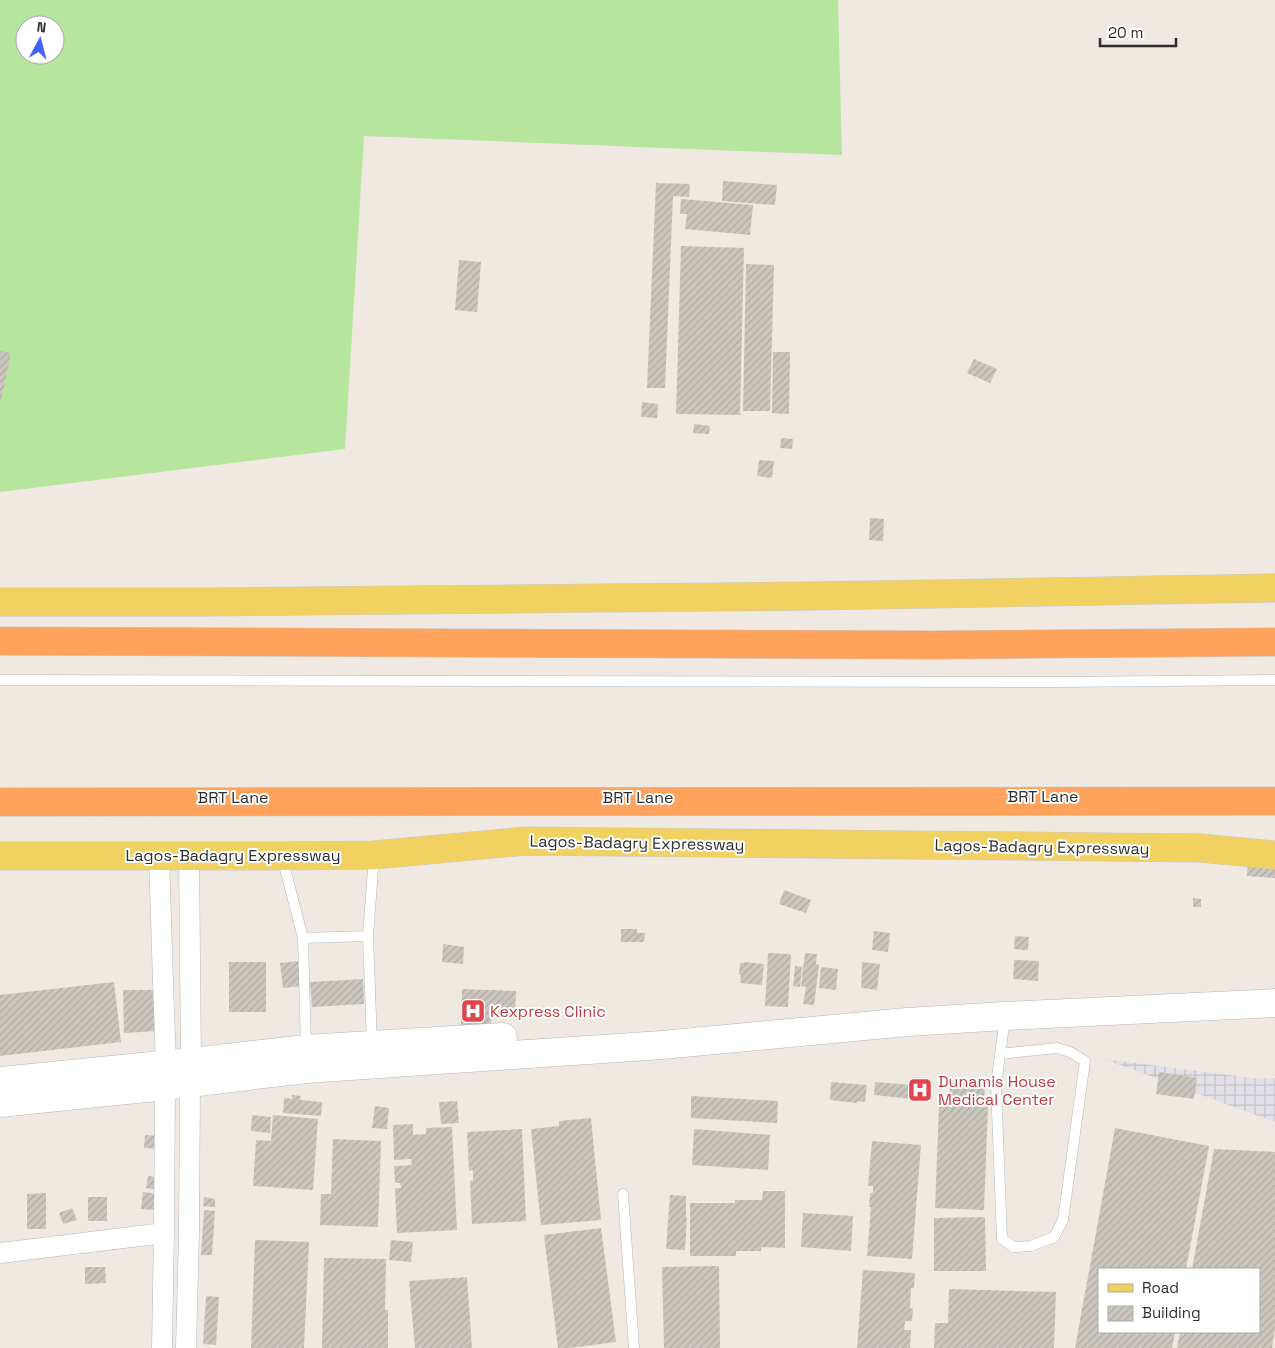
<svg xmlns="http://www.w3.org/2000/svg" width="1275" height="1348" font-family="'Space Grotesk',sans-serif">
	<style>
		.industrial { fill: url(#industrial-grid) }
		.grass { fill: #b6e59e; fill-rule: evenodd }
		.building { fill: url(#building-hatch) }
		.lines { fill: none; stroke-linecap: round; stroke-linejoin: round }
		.lane-casing { stroke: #b4b7c1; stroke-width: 11 }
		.street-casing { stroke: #b4b7c1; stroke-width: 21 }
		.secondary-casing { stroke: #b4b7c1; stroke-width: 29 }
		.primary-casing { stroke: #c9c9c9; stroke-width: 29 }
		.highway-casing { stroke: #c9c9c9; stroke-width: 29 }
		.lane { stroke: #fff; stroke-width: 10 }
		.street { stroke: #fff; stroke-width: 20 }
		.secondary { stroke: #fff; stroke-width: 28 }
		.primary { stroke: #f2d163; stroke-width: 28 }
		.highway { stroke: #ffa35c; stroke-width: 28 }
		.labels { text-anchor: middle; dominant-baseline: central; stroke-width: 4; stroke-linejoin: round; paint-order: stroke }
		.street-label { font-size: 16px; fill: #2e2e2e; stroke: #fff }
		.health-label { font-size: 16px; fill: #be3a42; stroke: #fff; text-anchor: start }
	</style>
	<defs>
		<pattern id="industrial-grid" width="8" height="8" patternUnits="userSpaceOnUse" patternTransform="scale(1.25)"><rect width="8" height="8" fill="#e3e1e8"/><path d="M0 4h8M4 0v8" fill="none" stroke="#c3c1c7"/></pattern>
		<pattern id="building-hatch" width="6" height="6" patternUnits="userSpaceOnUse" patternTransform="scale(1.25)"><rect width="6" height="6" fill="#cbc7bf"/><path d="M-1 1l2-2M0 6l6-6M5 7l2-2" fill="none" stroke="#afaba4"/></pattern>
	</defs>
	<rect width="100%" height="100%" fill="#efe9e1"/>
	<path class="industrial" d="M1104 1059 1260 1079 1275 1078V1122Z"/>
	<path class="grass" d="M0 0H838L842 155 364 136 345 449 0 492ZM25 25H55V55H25Z"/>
	<path class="building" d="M723 181 777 185 775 205 722 201Z
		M656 183 690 184 689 197 673 196 665 388H647Z
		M681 199 753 205 750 235 685 229 687 214H680Z
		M681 246 744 248 740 415 676 414Z
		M459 260 481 262 477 312 455 310Z
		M746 264 774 265 770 411H743Z
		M0 351 11 353 1 401H0Z
		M773 352H790L789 414 772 413Z
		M974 359 997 369 990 383 967 373Z
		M642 402 658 404 657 418 641 417Z
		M694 424 710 426 709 434 693 433Z
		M781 438 793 439 792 449 780 448Z
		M759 460 774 461 772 478 757 476Z
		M870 518 884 519 883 541 869 540Z
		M1248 862 1275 864V878L1247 876Z
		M784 890 811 900 806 913 779 904Z
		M1193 898 1201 899V907H1193Z
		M621 929H637V933H645L644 942H621Z
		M874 931 890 933 888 952 872 950Z
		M1015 936 1029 937 1028 950 1014 949Z
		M443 944 464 947 463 964 442 962Z
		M768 953 791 954 788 1007 765 1006Z
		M805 953 817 954 816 964 819 965 814 1005 803 1004 806 987 801 986Z
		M1014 960 1039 961 1038 981 1013 979Z
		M298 961 301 986 283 988 280 963Z
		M229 962H266V1012H229Z
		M744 962 764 964 762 985 740 983 741 975H739L740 963H744Z
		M862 962 880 964 877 990 861 988Z
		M795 966 802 967 800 987 793 986Z
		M821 967 838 969 836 990 819 988Z
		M363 979 364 1004 312 1007 310 982Z
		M114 982 121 1042 0 1056V995Z
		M462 989 516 991 515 1016 491 1015V1026L461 1025Z
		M123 990H156L158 1031 124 1033Z
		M1159 1072 1197 1078 1194 1099 1156 1094Z
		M831 1082 867 1085 865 1102 857 1101V1103L830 1100Z
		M875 1082 913 1085 912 1099 874 1095Z
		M950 1084 985 1085 984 1099 950 1098Z
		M292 1095 301 1096 300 1100 322 1102 321 1116 283 1113 284 1098 292 1099Z
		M691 1096 778 1101 777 1123 691 1118Z
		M457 1101 459 1123 441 1124 439 1102Z
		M939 1105 988 1107 984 1210 935 1208Z
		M375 1106 389 1108 387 1129 372 1128Z
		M252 1115 271 1117 270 1133 251 1131Z
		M273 1115 318 1119 313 1190 253 1186 256 1140 271 1141Z
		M591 1118 601 1220 541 1225 531 1129 559 1126V1121Z
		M413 1124V1135L426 1134V1128L452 1127 457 1230 397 1233 395 1188H401L400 1183H395L394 1166 412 1165 411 1159 394 1160 393 1125Z
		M1115 1128 1209 1146 1186 1269H1099V1332H1175L1172 1348H1075Z
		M522 1129 526 1221 472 1224 470 1181 473 1180V1170L469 1171 467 1132Z
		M694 1129 770 1135 768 1170 692 1165Z
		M145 1135 163 1136 162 1149 144 1148Z
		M333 1139 381 1141 378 1227 320 1225 321 1194H331Z
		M872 1141 921 1145 912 1259 867 1256 871 1207H869L870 1193H873V1186H868Z
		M1214 1149 1275 1152V1328L1272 1348H1177L1180 1332H1259V1269H1192Z
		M148 1176 164 1178 160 1190 146 1188Z
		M763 1191H785V1248L761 1247V1251H736V1256H690V1203H735V1200H762Z
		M143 1192 160 1194 156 1210 141 1209Z
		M46 1193V1229H27V1194Z
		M670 1195 686 1196V1217H687L685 1250 666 1249Z
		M88 1197H107V1221H88Z
		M204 1197 215 1199V1207L203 1206Z
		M72 1208 77 1220 63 1224 59 1213Z
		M204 1210 215 1211 212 1255H201Z
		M803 1213 853 1216 851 1251 801 1247Z
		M985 1217 986 1271H934V1218Z
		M601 1228 616 1342 570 1348H558L544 1235Z
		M255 1240 309 1242 304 1348H251Z
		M391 1240 413 1242 411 1262 389 1260Z
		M324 1258 386 1259 385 1310H388V1348H322Z
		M719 1266 720 1348H664L662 1267Z
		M85 1267H105L106 1283 85 1284Z
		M863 1270 915 1273 914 1288H911L910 1308 913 1309 912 1321H905L904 1330H911L910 1348H857Z
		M467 1277 472 1348H415L409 1281Z
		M949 1289 1056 1292 1054 1348H934L935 1323H948Z
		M206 1296 219 1297 216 1345 203 1344Z"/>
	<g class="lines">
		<defs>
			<path id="lane" d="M0 680 1056 682 1275 680
				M282 857 303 938 306 1048
				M303 938 368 936
				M372 1044 368 936 374 856
				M1000 1054 1057 1048 1070 1052 1085 1061 1063 1220 1054 1237 1031 1246 1014 1247 1002 1239 996 1085 1005 1018
				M623 1194 634 1348"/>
			<path id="street" d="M159 856 163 982 166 1064 165 1086 164 1233 162 1348
				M0 1253 164 1233
				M186 1348 189 1233 190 1083 191 1062 189 856"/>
			<path id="secondary" d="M0 1081 191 1062 306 1049 503 1037
				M0 1103 165 1086 306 1069 662 1045 907 1022 1005 1016 1275 1003"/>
			<path id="primary" d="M0 602H201L812 596 1275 588
				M0 856H282L374 855 526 841 1200 848 1275 855"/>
			<path id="highway" d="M0 641 934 645 1275 642
				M0 802 1275 801"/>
		</defs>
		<use href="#lane" class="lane-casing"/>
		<use href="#street" class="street-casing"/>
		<use href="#secondary" class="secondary-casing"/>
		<use href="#primary" class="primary-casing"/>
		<use href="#highway" class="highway-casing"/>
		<use href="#lane" class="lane"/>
		<use href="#street" class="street"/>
		<use href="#secondary" class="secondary"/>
		<use href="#primary" class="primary"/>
		<use href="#highway" class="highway"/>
	</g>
	<defs>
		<symbol id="hospital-square" viewBox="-11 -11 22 22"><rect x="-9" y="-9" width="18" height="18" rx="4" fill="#e0444e" stroke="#fff"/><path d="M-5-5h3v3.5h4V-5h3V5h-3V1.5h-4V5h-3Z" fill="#fff"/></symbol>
	</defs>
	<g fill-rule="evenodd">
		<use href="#hospital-square" x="459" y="997" width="28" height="28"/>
		<use href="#hospital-square" x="906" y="1076" width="28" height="28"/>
	</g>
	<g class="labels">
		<g class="street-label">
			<text x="1043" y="796">BRT Lane</text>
			<text x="233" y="797">BRT Lane</text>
			<text x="638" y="797">BRT Lane</text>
			<text transform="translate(637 843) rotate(1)">Lagos-Badagry Expressway</text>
			<text transform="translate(1042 847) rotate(1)">Lagos-Badagry Expressway</text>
			<text x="233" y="855">Lagos-Badagry Expressway</text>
		</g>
		<g class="health-label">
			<text x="490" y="1011">Kexpress Clinic</text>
			<text x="938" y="1081">Dunamis House<tspan x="938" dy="18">Medical Center</tspan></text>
		</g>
	</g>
	<rect x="1098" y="1268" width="162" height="65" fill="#ffffff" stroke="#ababab"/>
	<rect x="1108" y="1284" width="25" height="8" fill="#f2d163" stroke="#ababab"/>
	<text x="1142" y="1293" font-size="15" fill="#2e2e2e">Road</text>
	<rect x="1108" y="1306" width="25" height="15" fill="url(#building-hatch)" stroke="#ababab"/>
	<text x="1142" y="1318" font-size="15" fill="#2e2e2e">Building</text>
	<g transform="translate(40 40) rotate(7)"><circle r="24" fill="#ffffff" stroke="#ababab"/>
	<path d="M0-4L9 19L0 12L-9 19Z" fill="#4264fb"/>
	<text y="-8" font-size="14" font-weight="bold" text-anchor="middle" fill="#2e2e2e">N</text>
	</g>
	<path d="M1100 38v8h76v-8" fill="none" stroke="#2e2e2e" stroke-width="2.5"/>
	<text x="1108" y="38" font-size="15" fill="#2e2e2e" stroke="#ffffff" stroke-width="4" paint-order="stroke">20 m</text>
</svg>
